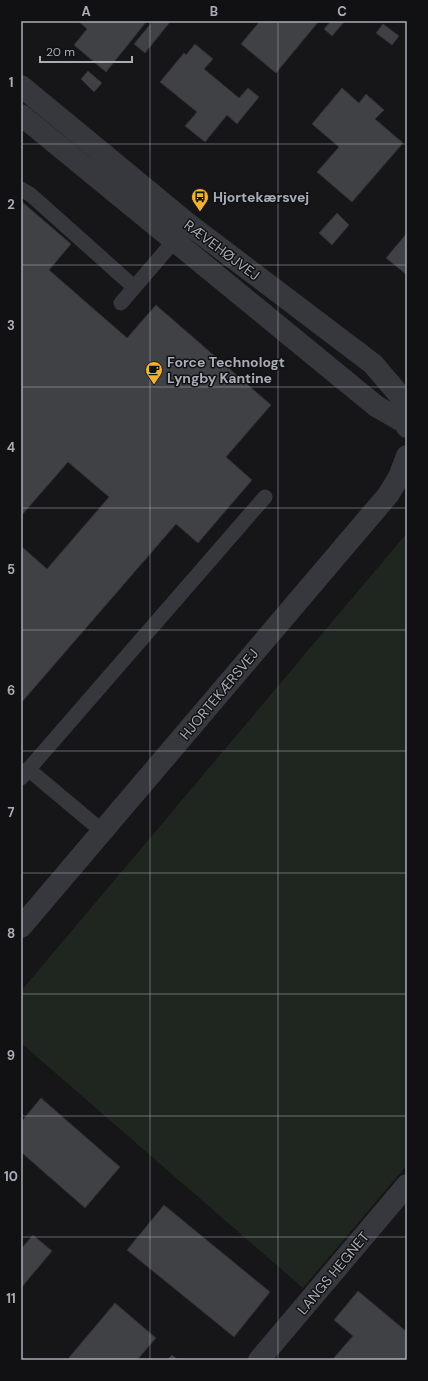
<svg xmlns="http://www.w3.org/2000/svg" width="428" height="1381" font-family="'DM Sans',sans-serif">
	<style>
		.grass { fill: #1e261f }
		.building { fill: #404145; stroke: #303034 }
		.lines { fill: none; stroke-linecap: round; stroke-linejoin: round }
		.service { stroke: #37383d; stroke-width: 15 }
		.minor { stroke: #37383d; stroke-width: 22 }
		.grid { fill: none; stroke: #a8adb8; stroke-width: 1; stroke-opacity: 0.55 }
		.labels { text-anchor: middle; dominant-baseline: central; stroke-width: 3; stroke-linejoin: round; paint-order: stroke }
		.poi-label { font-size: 14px; font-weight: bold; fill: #a8adb8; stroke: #111113; text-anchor: start }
		.street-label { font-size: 14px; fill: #a8adb8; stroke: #111113 }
		.neatline { fill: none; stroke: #a8adb8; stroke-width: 1.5 }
		.grid-label { font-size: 13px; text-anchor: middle; font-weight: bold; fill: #a8adb8 }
	</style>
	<rect width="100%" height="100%" fill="#161618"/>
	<path class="grass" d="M407 533V1165L303 1288 21 1043V991Z"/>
	<path class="building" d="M78 21H147L106 72 74 45 87 29Z
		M153 21 170 22 145 53 134 44Z
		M260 21H319L276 73 241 44Z
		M331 21H345L332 36 324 29Z
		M383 24 399 36 392 45 376 33Z
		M195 44 213 59 204 69 239 98 248 88 259 97 237 124 227 115 205 142 185 126 197 112 160 82 184 53 186 55Z
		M88 71 102 83 94 92 81 79Z
		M342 88 359 103 366 94 384 110 375 119 403 143 352 202 317 172 339 147 312 124Z
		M21 201 71 244 49 270 127 338 156 305 271 405 226 457 252 480 198 543 176 524 21 703V546L47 569 109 497 68 462 21 516Z
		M337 213 349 225 332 245 319 233Z
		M407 233V275L386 258Z
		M41 1098 120 1167 85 1208 21 1152V1122Z
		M164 1205 270 1292 234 1337 127 1250Z
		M33 1235 52 1251 21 1288V1249Z
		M358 1291 407 1332V1360H381L379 1359 378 1360H332L353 1336 334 1320Z
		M115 1303 156 1338 137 1360H67Z
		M172 1355 178 1360H167Z"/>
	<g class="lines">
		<path class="service" d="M21 189 31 195 134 287
			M121 303 174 241
			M28 769 102 831
			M21 778 265 497"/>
		<path class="minor" d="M21 86 187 223 373 364 402 398 407 427
			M21 115 376 406 407 424
			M21 927 388 495 399 477 407 456
			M259 1360 407 1185"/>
	</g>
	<path class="grid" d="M150 21V1360M278 21V1360M21 144H407M21 265H407M21 387H407M21 508H407M21 630H407M21 751H407M21 873H407M21 994H407M21 1116H407M21 1237H407"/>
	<defs>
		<symbol id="bus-pin" viewBox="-11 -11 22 30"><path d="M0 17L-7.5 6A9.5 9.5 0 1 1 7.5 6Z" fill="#f2b134" stroke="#111113"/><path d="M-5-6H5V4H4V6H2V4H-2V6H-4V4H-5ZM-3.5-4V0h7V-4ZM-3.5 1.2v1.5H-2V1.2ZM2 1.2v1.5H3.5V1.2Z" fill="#111"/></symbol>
		<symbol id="cafe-pin" viewBox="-11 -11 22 30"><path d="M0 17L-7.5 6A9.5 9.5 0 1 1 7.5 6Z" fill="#f2b134" stroke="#111113"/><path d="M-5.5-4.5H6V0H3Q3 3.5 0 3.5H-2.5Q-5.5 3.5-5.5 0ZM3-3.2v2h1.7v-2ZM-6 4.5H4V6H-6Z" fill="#111"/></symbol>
	</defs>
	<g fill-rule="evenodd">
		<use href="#bus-pin" x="190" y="187" width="20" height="27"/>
		<use href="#cafe-pin" x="144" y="360" width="20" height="27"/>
	</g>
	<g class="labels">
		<g class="poi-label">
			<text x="213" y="197">Hjortekærsvej</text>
			<text x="167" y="362">Force Technologt<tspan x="167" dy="16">Lyngby Kantine</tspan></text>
		</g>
		<g class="street-label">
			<text transform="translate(222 250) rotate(37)">RÆVEHØJVEJ</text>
			<text transform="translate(219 694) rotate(-50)">HJORTEKÆRSVEJ</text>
			<text transform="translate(333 1273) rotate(-50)">LANGS HEGNET</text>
		</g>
	</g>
	<rect width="428" height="1381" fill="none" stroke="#111113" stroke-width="44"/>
	<path d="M40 56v6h92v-6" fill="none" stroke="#a8adb8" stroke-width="2"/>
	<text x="46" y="56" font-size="12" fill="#a8adb8" stroke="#111113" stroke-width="3" paint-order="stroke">20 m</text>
	<rect x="22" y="22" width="384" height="1337" class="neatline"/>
	<g class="grid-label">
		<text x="86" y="16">A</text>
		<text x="214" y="16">B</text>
		<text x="342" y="16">C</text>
		<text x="11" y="87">1</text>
		<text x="11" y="209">2</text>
		<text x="11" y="330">3</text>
		<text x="11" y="452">4</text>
		<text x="11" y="574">5</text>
		<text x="11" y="695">6</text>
		<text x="11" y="817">7</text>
		<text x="11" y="938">8</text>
		<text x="11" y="1060">9</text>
		<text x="11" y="1181">10</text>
		<text x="11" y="1303">11</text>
	</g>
</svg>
